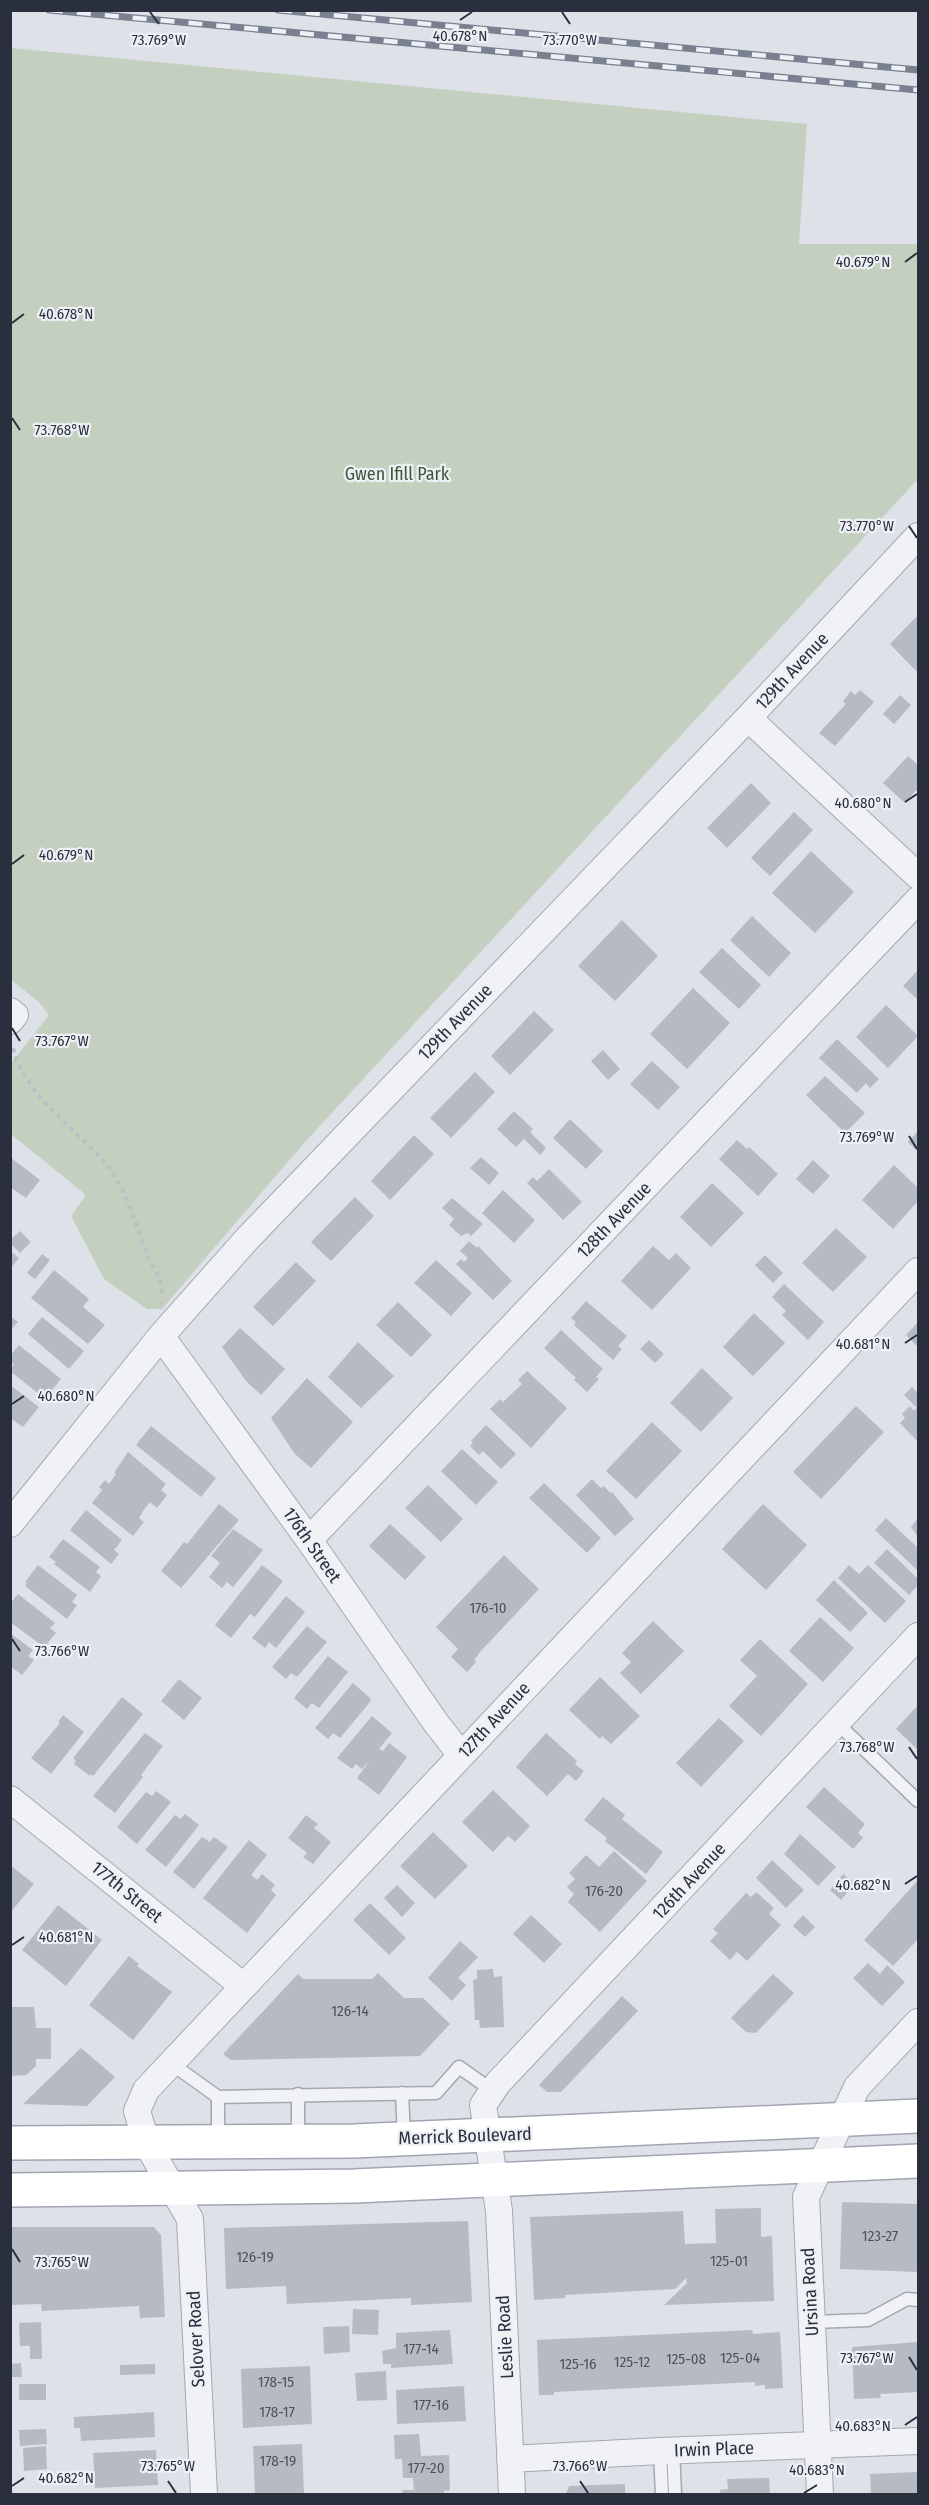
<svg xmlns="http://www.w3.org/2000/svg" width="929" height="2505" font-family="'Fira Sans Condensed',sans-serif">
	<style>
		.green { fill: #c3d0c0 }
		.building { fill: #b6bac3 }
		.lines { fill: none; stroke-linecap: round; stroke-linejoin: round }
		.lane-casing { stroke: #a4a8b1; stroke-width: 15 }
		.street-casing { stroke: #a4a8b1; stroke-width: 28 }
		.primary-casing { stroke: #9fa5b2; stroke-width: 36 }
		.path { stroke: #bdbfc6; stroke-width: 4; stroke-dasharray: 4.5 4.5; stroke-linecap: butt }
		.lane { stroke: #f1f2f6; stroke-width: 12 }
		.street { stroke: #f1f2f6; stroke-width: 26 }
		.primary { stroke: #fff; stroke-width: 33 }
		.rail-casing { stroke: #798090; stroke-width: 7 }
		.rail { stroke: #eef0f5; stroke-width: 4.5; stroke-dasharray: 14; stroke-linecap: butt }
		.ticks { fill: none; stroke: #292f3d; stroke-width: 2 }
		.labels { text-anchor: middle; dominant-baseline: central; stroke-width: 4.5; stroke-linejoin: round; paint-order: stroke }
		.number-label { font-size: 15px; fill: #4c525e }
		.park-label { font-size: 18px; fill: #3b5837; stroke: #eef0f5 }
		.street-label { font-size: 18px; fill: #292f3d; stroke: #eef0f5 }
		.ticks-label { font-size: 15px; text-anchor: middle; fill: #292f3d; stroke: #eef0f5; stroke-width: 4.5; stroke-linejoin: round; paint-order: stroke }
	</style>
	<rect width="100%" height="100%" fill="#dee1e7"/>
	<path class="green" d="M11 48 807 124 799 244H918V479L304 1143 162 1309H147L104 1279 71 1216 86 1195 11 1134V1063L49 1015 39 1002 10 979Z"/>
	<path class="building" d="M918 615V673L890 644Z
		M860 690 874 702 835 746 819 733 846 704 843 701 851 691 855 695Z
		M900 695 911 705 894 724 883 714Z
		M908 756 918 765V793L916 790 905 803 883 783Z
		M751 783 771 803 727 848 707 828Z
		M794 812 813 830 770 876 751 858Z
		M811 851 854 892 815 933 772 893Z
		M752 916 791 953 769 977 730 940Z
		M622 920 658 956 615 1001 578 966Z
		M722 948 761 985 739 1009 699 972Z
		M918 970V1000L903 986Z
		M693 988 730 1023 687 1069 650 1034Z
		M886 1005 918 1036 888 1068 856 1037Z
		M534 1011 554 1030 510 1075 491 1056Z
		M837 1039 879 1079 870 1088 866 1083 857 1093 819 1058Z
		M603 1050 620 1069 608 1080 591 1061Z
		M652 1061 680 1087 658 1110 630 1084Z
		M475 1072 495 1092 451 1138 430 1118Z
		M825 1076 865 1113 845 1133 806 1095Z
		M514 1111 533 1129 530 1132 546 1148 540 1155 524 1139 516 1147 497 1129Z
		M570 1119 603 1151 586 1169 553 1138Z
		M918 1131V1152L908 1142Z
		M414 1135 434 1154 390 1200 371 1181Z
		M737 1140 747 1149 749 1147 778 1174 758 1196 719 1159Z
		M10 1157 40 1180 26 1198 10 1187Z
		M481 1157 499 1173 489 1185 470 1168Z
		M813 1160 830 1176 813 1194 796 1179Z
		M894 1165 918 1188V1201L893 1229 862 1200Z
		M549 1169 582 1202 563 1220 527 1183 533 1177 537 1181Z
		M712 1183 744 1213 711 1247 680 1217Z
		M503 1190 535 1220 514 1243 482 1213Z
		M355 1197 374 1216 331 1261 311 1242Z
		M452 1198 483 1224 471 1236 468 1233 461 1236 449 1225 454 1219 442 1208Z
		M836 1228 867 1257 833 1292 802 1263Z
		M20 1231 31 1242 20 1253 10 1243V1240Z
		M469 1241 477 1248 478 1246 512 1281 493 1300 456 1264 461 1259 464 1262 468 1258 460 1251Z
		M653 1246 669 1260 676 1253 691 1268 652 1310 621 1281Z
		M10 1251 19 1258 10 1269Z
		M42 1254 50 1260 35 1279 27 1273Z
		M765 1255 783 1273 773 1283 755 1265Z
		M436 1260 472 1293 451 1316 414 1283Z
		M296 1262 316 1281 273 1326 253 1307Z
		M54 1270 89 1299 83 1307 105 1325 88 1344 31 1298Z
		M784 1284 824 1322 808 1340 782 1315 786 1311 772 1297Z
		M586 1301 627 1336 618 1346 622 1349 613 1360 574 1325 576 1322 571 1318Z
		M398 1302 432 1335 411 1357 376 1325Z
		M754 1313 785 1343 753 1376 723 1347Z
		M10 1316 18 1322 10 1330Z
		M42 1317 84 1351 69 1369 28 1334Z
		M918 1322V1347L906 1335Z
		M240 1328 285 1369 261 1395 246 1381 222 1347Z
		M561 1330 603 1369 596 1377 599 1379 587 1392 574 1380 576 1378 544 1348Z
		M649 1340 664 1354 655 1363 640 1349Z
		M358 1342 394 1376 361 1408 328 1377Z
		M19 1345 61 1379 45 1399 10 1371 14 1364 10 1361V1356Z
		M702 1368 733 1398 701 1432 670 1403Z
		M527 1371 567 1408 531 1448 490 1409 500 1399 503 1402 522 1384 518 1380Z
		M307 1378 353 1422 311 1468 294 1453 271 1418Z
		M10 1385 39 1407 23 1427 10 1418Z
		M912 1387 917 1392 918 1390V1409L904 1395Z
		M856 1406 884 1432 821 1499 793 1472Z
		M910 1406 914 1411 916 1408 918 1411V1442L900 1423 905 1418 902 1414Z
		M652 1422 682 1451 636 1499 606 1471Z
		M486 1425 516 1454 501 1469 483 1451 479 1455 470 1446 473 1443 471 1441Z
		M151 1426 216 1478 201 1497 136 1445Z
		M462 1449 498 1482 476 1505 441 1471Z
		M128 1452 166 1484 161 1490 167 1495 157 1508 150 1502 143 1511 139 1518 144 1522 133 1536 92 1503 102 1490 99 1487 105 1480 109 1484 116 1474 114 1473Z
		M592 1479 601 1488 604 1486 610 1493 612 1492 634 1519 615 1536 576 1495Z
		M544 1483 601 1538 587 1553 529 1498Z
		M428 1485 463 1519 441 1542 405 1508Z
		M219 1504 239 1520 181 1588 161 1571 184 1542 187 1544Z
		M763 1504 807 1545 766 1590 722 1549Z
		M86 1510 122 1540 114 1550 119 1554 111 1564 70 1530Z
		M886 1518 918 1548V1571L875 1530Z
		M918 1518V1537L911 1527Z
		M390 1524 426 1557 405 1580 369 1546Z
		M233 1529 263 1550 233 1587 227 1582 222 1588 209 1577 220 1563 211 1556Z
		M63 1539 100 1567 96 1572 101 1576 90 1592 54 1564 56 1562 49 1557Z
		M887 1549 918 1579V1585L909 1595 874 1563Z
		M504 1555 539 1589 481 1651 474 1660 476 1662 467 1672 451 1657 458 1649 436 1627Z
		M38 1565 77 1595 72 1602 77 1605 67 1619 25 1586 27 1583 25 1582Z
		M262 1565 283 1581 255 1617 250 1614 231 1638 215 1625Z
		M849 1565 859 1574 868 1565 906 1601 885 1623 838 1578Z
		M834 1580 868 1613 850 1632 816 1600Z
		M18 1594 55 1623 50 1628 56 1633 44 1647 10 1622V1604Z
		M286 1596 305 1612 276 1648 269 1642 265 1648 252 1638Z
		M820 1617 854 1648 823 1682 789 1651Z
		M653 1621 684 1651 641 1694 620 1673 631 1662 622 1653Z
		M307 1626 327 1642 297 1677 291 1673 286 1679 272 1667Z
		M10 1633 33 1650 28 1656 34 1660 22 1675 10 1666Z
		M760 1639 808 1684 761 1736 729 1706 757 1676 740 1660Z
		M328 1656 348 1672 319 1708 312 1703 307 1709 294 1698Z
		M600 1677 640 1716 611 1744 602 1736 600 1739 569 1710Z
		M179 1679 202 1698 184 1720 161 1701Z
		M353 1683 371 1699 370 1702 340 1738 333 1733 328 1739 315 1728Z
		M122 1697 143 1714 93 1776 91 1774 90 1776 74 1764 76 1761 73 1758Z
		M918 1705V1750L896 1729Z
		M63 1715 84 1732 51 1774 31 1758 60 1723 58 1722Z
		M372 1716 392 1733 379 1749 383 1751 389 1743 407 1757 379 1795 357 1778 371 1759 362 1769 356 1764 352 1769 337 1758Z
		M719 1718 744 1741 701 1787 676 1763Z
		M145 1733 163 1746 141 1775 143 1777 115 1813 93 1796Z
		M546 1733 577 1761 575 1764 584 1771 576 1781 568 1774 547 1796 516 1767Z
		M824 1787 865 1824 858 1833 863 1838 853 1849 806 1807Z
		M493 1790 530 1826 515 1842 508 1836 493 1852 462 1822Z
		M156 1791 171 1802 137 1844 117 1827 146 1792 152 1796Z
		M603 1797 625 1815 622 1819 663 1852 646 1874 605 1841 607 1838 584 1820Z
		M185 1814 199 1825 166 1867 145 1850 175 1815 180 1819Z
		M306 1815 318 1824 314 1828 331 1842 313 1864 303 1857 307 1853 288 1838Z
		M433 1832 468 1866 435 1899 400 1866Z
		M800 1834 836 1867 818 1886 784 1854Z
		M202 1837 210 1842 214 1837 228 1847 194 1889 173 1872Z
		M249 1840 267 1855 251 1875 257 1880 262 1874 275 1885 271 1890 276 1895 247 1933 203 1898Z
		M614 1851 647 1881 600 1932 568 1902 574 1894 567 1887 575 1879 569 1873 586 1855 599 1867Z
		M772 1860 804 1890 786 1908 756 1878Z
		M10 1865 34 1884 10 1913Z
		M843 1874 855 1883 841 1900 830 1890Z
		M918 1880V1939L893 1966 864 1940Z
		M397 1885 415 1903 402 1917 384 1898Z
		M756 1892 774 1908 769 1914 781 1925 747 1961 737 1952 730 1960 710 1941 718 1933 713 1929 746 1893 751 1897Z
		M370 1903 406 1938 389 1955 353 1920Z
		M58 1905 102 1940 66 1986 22 1950Z
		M531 1915 562 1944 544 1963 513 1934Z
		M803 1915 815 1927 805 1937 793 1926Z
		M460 1941 478 1957 458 1978 466 1985 452 2001 428 1978Z
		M129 1956 139 1964 137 1966 172 1992 133 2040 89 2005Z
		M868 1963 880 1974 887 1965 905 1982 882 2006 853 1978Z
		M493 1969 494 1977 502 1976 504 2027 480 2028 479 2020H475L473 1980 477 1979V1970Z
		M378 1973 404 1998H423L450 2024 420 2056 231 2060 223 2054 298 1974 303 1979H372Z
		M773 1974 794 1993 756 2033 746 2032 731 2018Z
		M622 1996 638 2011 561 2092H547L539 2085Z
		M10 2007H34L36 2028H51V2059H36V2066L26 2075 10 2076Z
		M81 2048 115 2077 87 2106 23 2104Z
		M842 2202 918 2204V2272L840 2269Z
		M761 2208V2237L772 2236 774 2301 664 2305 687 2283 686 2278 675 2289 565 2295V2298L534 2300 530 2217 683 2211 685 2244 716 2243 715 2209Z
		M468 2221 472 2302 411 2305V2298L287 2304 286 2286 226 2289 224 2228Z
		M10 2227H154L161 2235 165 2317 140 2318 139 2306 42 2311 41 2304 10 2305Z
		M353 2309 379 2310 378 2335 352 2334Z
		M41 2322 42 2359H30V2346H20L19 2323Z
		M349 2326 350 2352 324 2354 323 2327Z
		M450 2330 453 2364 391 2368V2364H383L382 2351 396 2348V2333Z
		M752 2330 753 2334 780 2332 783 2388 765 2389V2385L755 2386V2382L554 2392V2395H539L537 2340Z
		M918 2342V2392L880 2394 881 2398 854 2399 852 2347Z
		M21 2363 22 2377H10V2364Z
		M155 2364V2374L120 2375V2365Z
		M310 2366 312 2424 243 2428 241 2369Z
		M386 2371 387 2400 357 2401 355 2373Z
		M19 2384H46V2400H19Z
		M464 2386 466 2421 397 2424 396 2390Z
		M154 2412 155 2437 81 2441 80 2428H74V2417Z
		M46 2429 47 2444 20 2446 19 2430Z
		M419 2434 421 2456 449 2455 450 2490 444 2491V2494H403L402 2490H414L413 2478H403L402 2459H395L394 2435Z
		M302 2444 304 2494H255L253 2446Z
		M46 2446 47 2469 24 2471 23 2448Z
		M156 2450 158 2485 95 2488 93 2453Z
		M918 2472V2494H871L870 2474Z
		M769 2478 770 2494H720V2490L728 2489 727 2479Z
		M625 2484V2494H566L569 2486Z"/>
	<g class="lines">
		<defs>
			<path id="lane" d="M837 1723 918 1801
				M172 2064 218 2097 436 2093 459 2067 493 2091
				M402 2093 404 2137
				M298 2094V2141
				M218 2140V2097
				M812 2322 868 2320 907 2299 918 2300
				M673 2450 675 2494
				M660 2451 662 2494"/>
			<path id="street" d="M748 718 918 876
				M10 1011 15 1015 10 1021
				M161 1336 309 1540 436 1723 461 1755
				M10 1524 161 1336 248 1238 748 718 918 536
				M309 1540 918 900
				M10 1799 243 1986
				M510 2459 660 2451 918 2441
				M204 2494 190 2219 147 2144 137 2111 146 2090 918 1271
				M512 2494 499 2211 483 2105 498 2083 918 1636
				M820 2494 806 2197 857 2087 918 2022"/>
			<path id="primary" d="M10 2143 354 2141 918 2116
				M10 2190 354 2186 918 2161"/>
		</defs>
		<use href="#lane" class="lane-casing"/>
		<use href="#street" class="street-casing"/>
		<use href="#primary" class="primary-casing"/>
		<path class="path" d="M13 1048C23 1094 79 1131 107 1165 127 1190 135 1223 146 1252 151 1265 164 1280 161 1294"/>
		<use href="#lane" class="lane"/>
		<use href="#street" class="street"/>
		<use href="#primary" class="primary"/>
		<defs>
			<path id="rail" d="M49 10 918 90
				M278 10 918 70"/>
		</defs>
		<use href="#rail" class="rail-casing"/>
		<use href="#rail" class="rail"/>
	</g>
	<path class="ticks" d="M150 12 159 24M562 12 570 24M460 20 472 12M905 262 917 253M12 323 24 314M12 418 20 430M909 526 917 538M905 802 917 794M12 864 24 855M12 1028 20 1041M909 1136 917 1149M905 1343 917 1335M12 1404 24 1396M12 1639 20 1651M909 1747 917 1759M905 1884 917 1876M12 1945 24 1937M12 2249 20 2262M909 2357 917 2370M905 2425 917 2417M168 2481 176 2493M580 2481 588 2493M12 2486 24 2478M804 2493 817 2485"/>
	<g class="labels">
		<g class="number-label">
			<text x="488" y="1608">176-10</text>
			<text x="604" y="1891">176-20</text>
			<text x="350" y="2011">126-14</text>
			<text x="880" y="2236">123-27</text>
			<text x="255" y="2257">126-19</text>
			<text x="729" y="2261">125-01</text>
			<text x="421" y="2349">177-14</text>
			<text x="740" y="2358">125-04</text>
			<text x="686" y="2359">125-08</text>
			<text x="632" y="2362">125-12</text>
			<text x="578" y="2364">125-16</text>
			<text x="276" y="2382">178-15</text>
			<text x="431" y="2405">177-16</text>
			<text x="277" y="2412">178-17</text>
			<text x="278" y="2461">178-19</text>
			<text x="426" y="2468">177-20</text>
		</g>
		<g class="park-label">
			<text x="397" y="474">Gwen Ifill Park</text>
		</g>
		<g class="street-label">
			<text transform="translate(792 671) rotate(-47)">129th Avenue</text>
			<text transform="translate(455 1022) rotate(-46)">129th Avenue</text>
			<text transform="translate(614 1220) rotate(-46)">128th Avenue</text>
			<text transform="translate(312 1545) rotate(55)">176th Street</text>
			<text transform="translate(494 1720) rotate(-47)">127th Avenue</text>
			<text transform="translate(689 1881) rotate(-47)">126th Avenue</text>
			<text transform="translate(127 1892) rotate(39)">177th Street</text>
			<text transform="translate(465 2136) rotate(-2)">Merrick Boulevard</text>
			<text transform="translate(810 2292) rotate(-93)">Ursina Road</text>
			<text transform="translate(505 2337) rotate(-93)">Leslie Road</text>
			<text transform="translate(196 2339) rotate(-93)">Selover Road</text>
			<text transform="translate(714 2449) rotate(-2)">Irwin Place</text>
		</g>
	</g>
	<g class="ticks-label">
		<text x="460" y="41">40.678°N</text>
		<text x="159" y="45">73.769°W</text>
		<text x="570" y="45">73.770°W</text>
		<text x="863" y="267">40.679°N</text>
		<text x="66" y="319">40.678°N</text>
		<text x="62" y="435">73.768°W</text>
		<text x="867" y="531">73.770°W</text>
		<text x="863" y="808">40.680°N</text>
		<text x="66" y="860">40.679°N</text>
		<text x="62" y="1046">73.767°W</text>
		<text x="867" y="1142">73.769°W</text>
		<text x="863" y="1349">40.681°N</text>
		<text x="66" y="1401">40.680°N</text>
		<text x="62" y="1656">73.766°W</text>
		<text x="867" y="1752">73.768°W</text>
		<text x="863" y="1890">40.682°N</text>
		<text x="66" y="1942">40.681°N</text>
		<text x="62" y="2267">73.765°W</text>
		<text x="867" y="2363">73.767°W</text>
		<text x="863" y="2431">40.683°N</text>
		<text x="168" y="2471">73.765°W</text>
		<text x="580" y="2471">73.766°W</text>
		<text x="817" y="2475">40.683°N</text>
		<text x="66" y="2483">40.682°N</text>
	</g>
	<rect width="929" height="2505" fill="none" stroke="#292f3d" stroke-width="24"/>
</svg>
